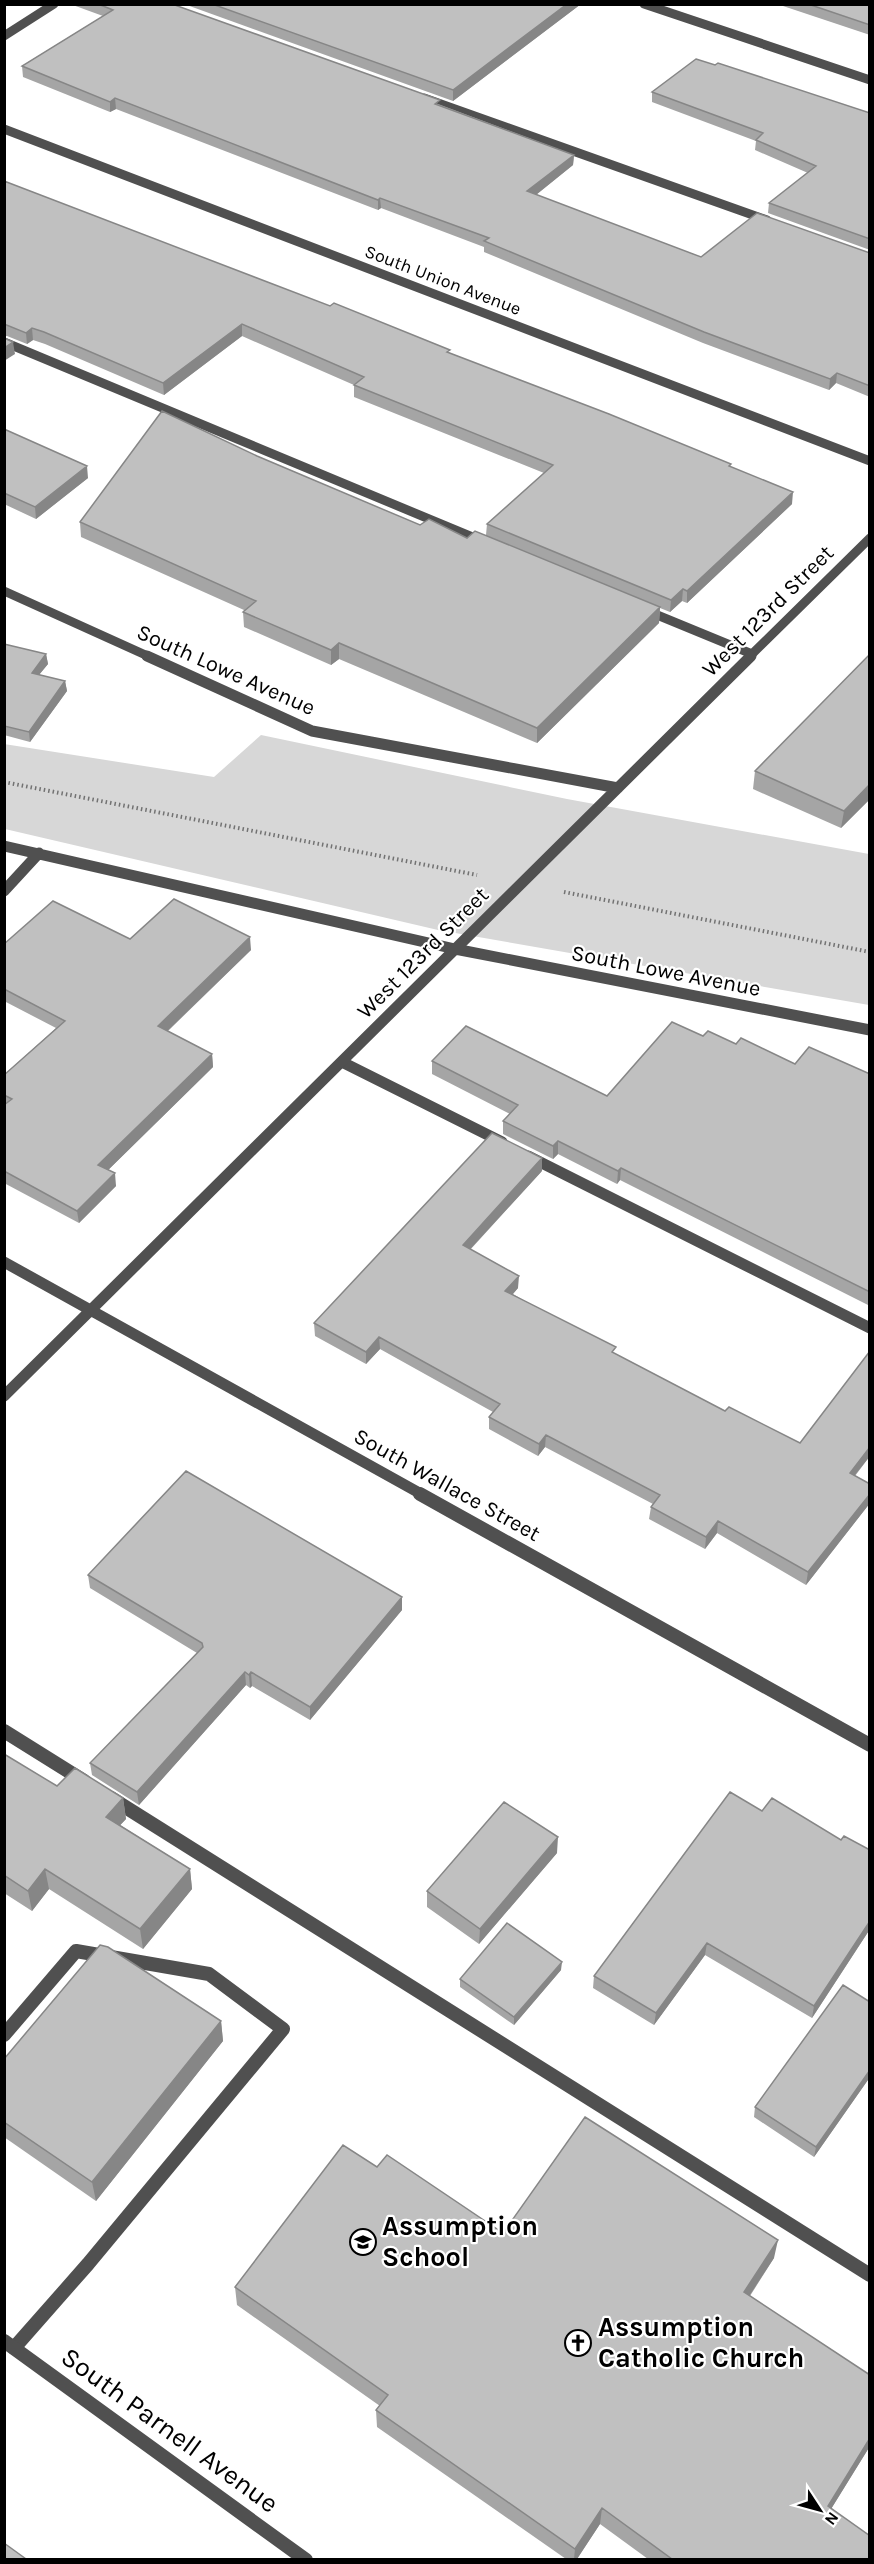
<svg xmlns="http://www.w3.org/2000/svg" width="874" height="2564" font-family="Karla,sans-serif">
	<style>
		.green { fill: #d7d7d7 }
		.lines { fill: none; stroke-linecap: round; stroke-linejoin: round }
		.path { stroke: #727272; stroke-width: 4; stroke-dasharray: 1.5 3; stroke-linecap: butt }
		.service-far2 { stroke: #505050; stroke-width: 9 }
		.service-far1 { stroke: #505050; stroke-width: 11 }
		.service { stroke: #505050; stroke-width: 14 }
		.minor-far2 { stroke: #505050; stroke-width: 9 }
		.minor-far1 { stroke: #505050; stroke-width: 11 }
		.minor { stroke: #505050; stroke-width: 14 }
		.wall { fill: #a5a5a5 }
		.shaded-wall { fill: #868686 }
		.building { fill: #c0c0c0; stroke: #868686; stroke-width: 1.5 }
		.labels { text-anchor: middle; dominant-baseline: central; stroke-width: 4.5; stroke-linejoin: round; paint-order: stroke }
		.far-street-label { font-size: 18px; fill: #000; stroke: #fff }
		.street-label { font-size: 22px; fill: #000; stroke: #fff }
		.near-poi-label { font-size: 27px; font-weight: bold; fill: #000; stroke: #fff; text-anchor: start }
		.near-street-label { font-size: 27px; fill: #000; stroke: #fff }
	</style>
	<rect width="100%" height="100%" fill="#fff"/>
	<path class="green" d="M261 735 567 799 869 854V1005L438 930 5 829 4 744 214 777Z"/>
	<g class="lines">
		<path class="path" d="M4 782 477 875
			M564 892 870 952"/>
		<path class="service-far2" d="M424 98 767 220
			M4 342 482 541
			M645 610 752 654"/>
		<path class="service-far1" d="M4 846 455 949
			M4 891 39 853
			M342 1062 502 1142
			M528 1156 870 1328"/>
		<path class="service" d="M4 1731 84 1781
			M111 1798 870 2275
			M4 2035 76 1951 209 1974 283 2029 88 2264 14 2348"/>
		<path class="minor-far2" d="M644 4 870 80
			M4 36 54 4
			M4 129 870 461
			M4 591 150 657
			M749 657 870 538"/>
		<path class="minor-far1" d="M147 656 312 731 618 788
			M455 949 870 1030
			M4 1262 423 1495
			M4 1396 751 656"/>
		<path class="minor" d="M420 1494 870 1745
			M4 2341 306 2560"/>
	</g>
	<path class="wall" d="M70 4H172L574 155 573 165 536 195 701 257 870 253V397L836 383 829 390 703 343 484 252V247L381 208 378 210 116 109 110 112 23 77 22 66 103 16Z
		M184 4H581L453 101Z
		M777 4H870V35Z
		M652 92 870 113V250L768 213 769 203 808 173 755 150 756 141 652 102Z
		M4 181 450 353 731 467 792 504 687 603 682 601 670 612 660 608 659 623 537 743 339 659 331 665 244 627 243 612 244 610 81 537 80 522 257 456 420 525 467 538 486 535 487 524 544 473 354 397V385L242 336 164 395 45 344 33 340 27 344 7 336H4Z
		M4 429 88 478 36 519 4 504Z
		M4 644 46 654 48 664 39 675 65 681 67 691 30 742 4 735Z
		M870 654V799L841 828 753 789 755 771Z
		M130 939 251 950 168 1031 212 1054 213 1067 108 1170 116 1186 79 1223 4 1183V1075L56 1028 4 1001V944Z
		M703 1036 736 1044 795 1064 870 1074V1306L620 1180 617 1184 558 1154 553 1159 503 1134V1121L510 1114 432 1074V1061L607 1096Z
		M542 1171 470 1250 518 1288 513 1294 615 1354 725 1411 800 1443 870 1351V1456L855 1476 870 1484V1503L806 1585 717 1533 705 1549 649 1519 651 1507 653 1504 545 1447 538 1456 489 1429V1417L493 1412 380 1349 366 1364 315 1336 314 1323Z
		M88 1575 402 1610 310 1720 252 1686 250 1688 246 1685 139 1805 92 1775 90 1763 197 1653 90 1588Z
		M4 1754 57 1786 123 1798 126 1819 120 1825 190 1869 192 1889 143 1949 49 1889 32 1911 4 1893Z
		M762 1811 870 1850V1929L812 2018 705 1955 654 2025 593 1988 594 1976Z
		M557 1853 479 1944 427 1907V1891Z
		M561 1970 514 2025 460 1987V1979Z
		M870 2002V2077L814 2157 754 2117 755 2107Z
		M221 2021 223 2041 96 2201 4 2137V2059Z
		M377 2167 503 2233 774 2258 750 2296 870 2375V2446L831 2509 870 2559H648L600 2524 577 2559H566L377 2427 376 2410 380 2406 237 2305 235 2287Z"/>
	<path class="shaded-wall" d="M567 4H581L453 101V90Z
		M115 98 116 109 110 112V102Z
		M574 155 573 165 527 202V191Z
		M380 198 381 208 378 210V200Z
		M242 324V336L164 395 163 383Z
		M32 328 33 340 27 344 26 333Z
		M13 342 15 354 4 361V348Z
		M837 373 836 383 829 390 830 379Z
		M87 466 88 478 36 519 35 507Z
		M793 492 792 504 687 603V591Z
		M683 589 682 601 670 612 671 600Z
		M660 607 659 623 537 743V728Z
		M339 643V659L331 665V650Z
		M46 654 48 664 33 682 32 673Z
		M65 681 67 691 30 742 29 732Z
		M870 784V799L841 828 844 811Z
		M250 937 251 950 159 1039 158 1026Z
		M212 1054 213 1067 100 1178 98 1165Z
		M558 1141V1154L553 1159V1146Z
		M542 1158V1171L462 1258 463 1245Z
		M621 1168 620 1180 617 1184 618 1171Z
		M115 1173 116 1186 79 1223 77 1211Z
		M519 1276 518 1288 505 1303V1291Z
		M379 1337 380 1349 366 1364V1352Z
		M546 1435 545 1447 538 1456 539 1444Z
		M870 1447V1456L847 1485 850 1473Z
		M870 1494V1503L806 1585 808 1572Z
		M718 1521 717 1533 705 1549 706 1537Z
		M402 1597V1610L310 1720V1707Z
		M245 1672 246 1685 139 1805 137 1792Z
		M251 1672 252 1686 250 1688 249 1675Z
		M123 1798 126 1819 109 1837 106 1817Z
		M558 1837 557 1853 479 1944 480 1929Z
		M45 1869 49 1889 32 1911 28 1891Z
		M190 1869 192 1889 143 1949 140 1929Z
		M870 1921V1929L812 2018 814 2006Z
		M707 1943 705 1955 654 2025 656 2013Z
		M562 1962 561 1970 514 2025V2017Z
		M221 2021 223 2041 96 2201 92 2182Z
		M870 2070V2077L814 2157 816 2147Z
		M778 2240 774 2258 740 2310 744 2292Z
		M870 2438V2446L823 2522 828 2506Z
		M602 2508 600 2524 577 2559H574L575 2549Z"/>
	<path class="building" d="M98 4H172L440 100 435 104 574 155 527 191 701 257 757 213 870 253V386L837 373 830 379 704 332 484 241 489 238 380 198 378 200 115 98 110 102 22 66 113 10Z
		M212 4H567L453 90Z
		M808 4H870V25Z
		M696 59 715 65 718 63 870 113V239L769 203 816 166 756 140 763 133 652 92Z
		M4 181 330 306 334 303 450 350 447 352 609 414 731 464 729 466 793 492 687 591 683 589 671 600 487 524 553 465 354 385 364 377 242 324 163 383 44 332 32 328 26 333 4 324Z
		M4 338 13 342 4 348Z
		M162 411 257 456 420 525 429 519 467 538 475 531 660 607 537 728 339 643 331 650 243 612 256 601 80 522Z
		M4 429 87 466 35 507 4 493Z
		M4 644 46 654 32 673 65 681 29 732 4 726Z
		M870 654V784L844 811 755 771Z
		M174 899 250 937 158 1026 212 1054 98 1165 115 1173 77 1211 4 1171V1105L12 1099 4 1095V1075L65 1021 4 989V944L53 901 130 939Z
		M672 1022 703 1036 708 1031 736 1044 741 1038 795 1064 809 1047 870 1074V1292L621 1168 618 1171 558 1141 553 1146 503 1121 518 1105 432 1061 466 1026 607 1096Z
		M492 1133 542 1158 463 1245 519 1276 505 1291 616 1347 612 1352 725 1411 729 1407 800 1443 870 1351V1447L850 1473 870 1484V1494L808 1572 718 1521 706 1537 651 1507 660 1495 546 1435 539 1444 489 1417 500 1404 379 1337 366 1352 314 1323Z
		M186 1471 402 1597 310 1707 251 1672 249 1675 245 1672 137 1792 90 1763 203 1647 202 1643 88 1575Z
		M4 1754 57 1786 75 1768 123 1798 106 1817 190 1869 140 1929 45 1869 28 1891 4 1875Z
		M730 1792 762 1811 772 1798 841 1840 844 1836 870 1850V1921L814 2006 707 1943 656 2013 594 1976Z
		M504 1802 558 1837 480 1929 427 1891Z
		M507 1923 562 1962 514 2017 460 1979Z
		M100 1945 108 1947 221 2021 92 2182 4 2122V2059Z
		M843 1985 870 2002V2070L816 2147 755 2107Z
		M585 2117 778 2240 744 2292 870 2375V2438L828 2506 870 2536V2559H672L602 2508 575 2549 376 2410 388 2395 235 2287 343 2145 377 2167 387 2155 503 2233Z
		M4 2543 26 2559H4Z"/>
	<defs>
		<symbol id="school-ring" viewBox="-11 -11 22 22"><circle r="9.5" fill="#fff" stroke="#000" stroke-width="1.5"/><path d="M0-5L7-2L0 1L-7-2ZM-4 1L0 2.5L4 1V4Q0 6-4 4Z" fill="#000"/></symbol>
		<symbol id="church-ring" viewBox="-11 -11 22 22"><circle r="9.5" fill="#fff" stroke="#000" stroke-width="1.5"/><path d="M-1.2-6h2.4v3.5h3.3v2.4h-3.3V6h-2.4V-.1h-3.3v-2.4h3.3Z" fill="#000"/></symbol>
	</defs>
	<g fill-rule="evenodd">
		<use href="#school-ring" x="348" y="2227" width="30" height="30"/>
		<use href="#church-ring" x="563" y="2328" width="30" height="30"/>
	</g>
	<g class="labels">
		<g class="far-street-label">
			<text transform="translate(443 280) rotate(21)">South Union Avenue</text>
		</g>
		<g class="street-label">
			<text transform="translate(768 611) rotate(-45)">West 123rd Street</text>
			<text transform="translate(226 670) rotate(24)">South Lowe Avenue</text>
			<text transform="translate(423 953) rotate(-45)">West 123rd Street</text>
			<text transform="translate(666 971) rotate(11)">South Lowe Avenue</text>
			<text transform="translate(447 1485) rotate(29)">South Wallace Street</text>
		</g>
		<g class="near-poi-label">
			<text x="382" y="2226">Assumption<tspan x="382" dy="31">School</tspan></text>
			<text x="598" y="2327">Assumption<tspan x="598" dy="31">Catholic Church</tspan></text>
		</g>
		<g class="near-street-label">
			<text transform="translate(170 2430) rotate(36)">South Parnell Avenue</text>
		</g>
	</g>
	<rect width="874" height="2564" fill="none" stroke="#000000" stroke-width="12"/>
	<g transform="translate(820 2510) rotate(126)" stroke="#ffffff" stroke-width="4.5" paint-order="stroke">
	<path d="M0-4.5L10 22L0 15L-10 22Z" fill="#000000"/>
	<text y="-9" font-size="16" font-weight="bold" text-anchor="middle" fill="#000000">N</text>
	</g>
</svg>
